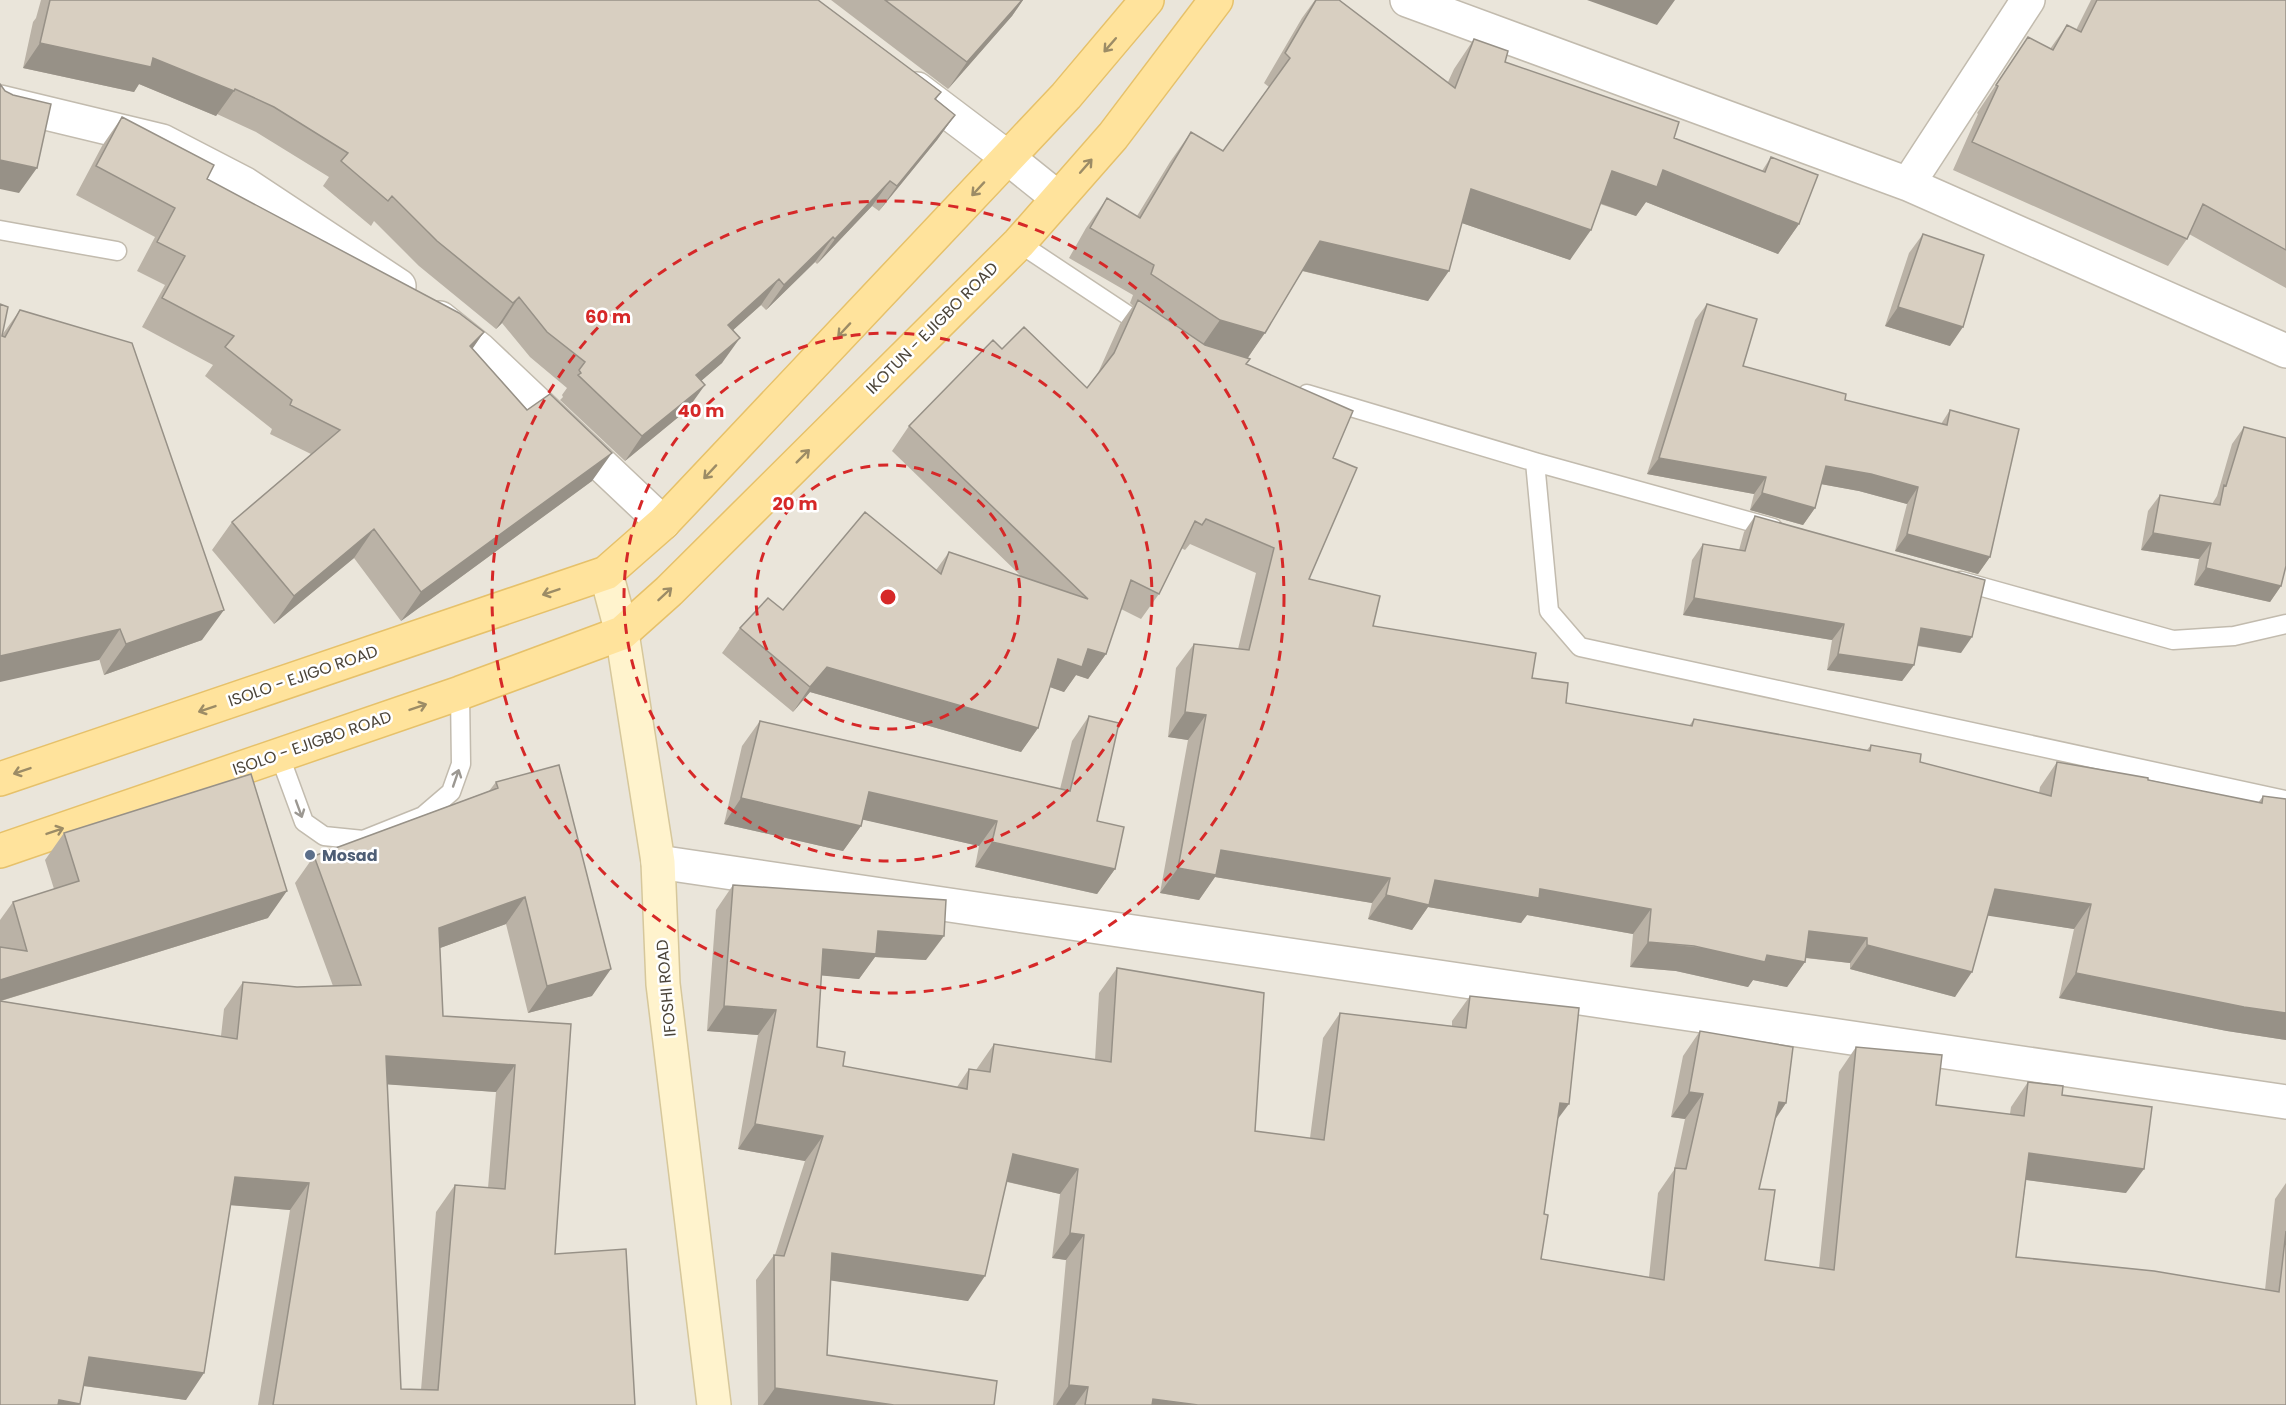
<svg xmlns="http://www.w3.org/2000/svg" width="2286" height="1405" font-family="Poppins,sans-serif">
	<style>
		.residential { fill: #eae5da }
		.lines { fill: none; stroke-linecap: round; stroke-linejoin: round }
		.lane-casing { stroke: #c2bbae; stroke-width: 21 }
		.street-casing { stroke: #c2bbae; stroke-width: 36 }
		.secondary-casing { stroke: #d6c79b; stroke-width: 36 }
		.primary-casing { stroke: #e6c16a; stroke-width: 36 }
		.lane { stroke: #fff; stroke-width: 18 }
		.street { stroke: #fff; stroke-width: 33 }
		.secondary { stroke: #fff3cd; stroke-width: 33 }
		.primary { stroke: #ffe39c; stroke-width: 33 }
		.wall { fill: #bab2a6; fill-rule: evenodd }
		.shaded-wall { fill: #979187 }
		.building { fill: #d8cfc1; stroke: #979187; stroke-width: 1.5; fill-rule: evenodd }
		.oneway { stroke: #9c8c66 }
		.oneway2 { stroke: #9c9892 }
		.ring { fill: none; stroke: #d62828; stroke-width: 3; stroke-dasharray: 10 8 }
		.service-dot { fill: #5c6f8a; stroke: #fff; stroke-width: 2 }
		.labels { text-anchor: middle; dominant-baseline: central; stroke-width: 5; stroke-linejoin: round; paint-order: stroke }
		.street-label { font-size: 16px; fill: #4b4439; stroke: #fff }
		.service-label { font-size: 16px; font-weight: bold; fill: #4e5e75; stroke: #fff; text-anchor: start }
		.centre { fill: #d62828; stroke: #fff; stroke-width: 3 }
		.ring-label { font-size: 18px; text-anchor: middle; font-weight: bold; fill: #d62828; stroke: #fff; stroke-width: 5; stroke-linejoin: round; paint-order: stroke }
	</style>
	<rect width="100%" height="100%" fill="#f6f3ec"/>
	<path class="residential" d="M0 0H2286V1405H0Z"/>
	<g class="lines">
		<defs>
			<path id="lane" d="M0 230 117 251
				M1019 243 1147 328
				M1307 394 1535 462 1773 528
				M1535 462 1549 611 1580 647 2285 800
				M1961 581 2173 640 2234 636 2286 624
				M279 754 304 822 324 836 363 840 423 816 451 792 461 764 460 693"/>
			<path id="street" d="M1407 0 1908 184 2286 351
				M917 89 1007 157 1058 198
				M0 102 162 141 245 184 399 286
				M1908 184 2028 0
				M440 318 480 350 663 523
				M658 862 2286 1102"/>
			<path id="secondary" d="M606 573 622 633 658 862 663 984 714 1405"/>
			<path id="primary" d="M0 779 606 573 663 523 1066 96 1147 0
				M0 851 460 693 622 633 669 591 1019 243 1113 136 1216 0"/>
		</defs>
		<use href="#lane" class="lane-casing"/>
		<use href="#street" class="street-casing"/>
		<use href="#secondary" class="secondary-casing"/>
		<use href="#primary" class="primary-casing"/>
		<use href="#lane" class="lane"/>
		<use href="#street" class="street"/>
		<use href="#secondary" class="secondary"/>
		<use href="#primary" class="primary"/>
	</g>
	<path class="wall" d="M41 0H818L941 92 936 99 955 115 937 140 879 211 872 206 817 264 815 262 766 310 761 305 733 330 722 363 701 381 687 410 625 461 560 400 563 397 562 395 567 388 530 357 502 323 496 329 419 266 374 221 371 226 323 186 329 177 256 132 217 114 216 116 139 84 134 92 23 68 33 22 36 18Z
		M831 0H1023L1012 16 948 89Z
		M1315 0H1339L1448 82 1454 69 1474 39 1505 62 1674 138 1762 171 1771 157 1799 224 1778 254 1646 202 1636 216 1600 204 1570 260 1462 223 1428 301 1302 271 1248 358 1246 364 1333 458 1309 579 1373 626 1532 678 1566 703 1689 726 1694 719 1867 750 1871 745 1920 762 2039 793 2040 787 2057 762 2258 803 2263 796 2286 799V1040L2227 1031 2059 998 2074 929 1988 915 1955 997 1850 969V963L1805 958V962L1787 987 1753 980 1748 987 1676 971 1630 967 1633 934 1527 915 1521 923 1428 907 1412 930 1368 919 1372 903 1215 877 1199 900 1160 893 1188 740 1168 737 1176 668 1194 644 1238 649 1256 573 1190 544 1185 550 1181 548 1159 594 1141 619 1121 609 1106 654 1088 679 1076 675 1064 692 1050 687 1038 728 1021 752 810 692 793 712 722 653 740 628 783 610 936 570 949 552 1022 577 892 451 909 426 1002 349 1087 388 1098 373 1120 324 1133 306 1130 303 1133 295 1069 258 1086 228 1107 198 1137 216 1170 162 1191 132 1223 151 1269 87 1264 83 1302 18Z
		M2091 0H2286V288L2189 234 2187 239 2168 266 1953 170 1978 114 1977 113 2028 37 2050 49 2067 25 2076 30Z
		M122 117 207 179 484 332 472 348 592 481 401 621 354 558 274 624 212 550 232 522 311 454 270 434 272 429 205 376 213 365 142 327 165 285 137 271 155 237 76 195 102 146Z
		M1923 234 1950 346 1885 326 1909 253Z
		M1707 304 1743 366 1845 400 1941 424 1950 410 1990 557 1978 574 1895 551 1907 504 1859 491 1821 484 1815 508 1803 525 1750 510 1754 494 1647 474 1695 320Z
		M20 310 202 640 104 675 2 335Z
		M2244 427 2281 586 2270 602 2194 585 2199 559 2141 550 2148 511 2160 495 2212 504 2217 496 2232 444Z
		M1755 516 1961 653 1917 646 1914 665 1902 681 1827 670 1832 640 1683 615 1692 560 1703 544 1739 550 1744 532Z
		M1089 716 1097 821 1115 869 1097 894 975 867 979 846 862 819 861 826 843 851 724 824 742 746 760 721 1060 789 1072 741Z
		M496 782 592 996 528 1013 506 924 440 948 443 1016 571 1024 555 1254 635 1405H258L290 1210 231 1205 186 1400 83 1386 79 1405H0V920L13 902 54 889 45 860 64 833 268 918 1 1001 221 1036 224 1009 243 982 297 987 333 986 295 883 314 856 489 791ZM387 1084 496 1092 488 1188 455 1185 436 1212 421 1390 401 1389Z
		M733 885 926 960 875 957 859 979 821 975 817 1047 843 1066 957 1087 969 1069 976 1070 994 1044 1095 1060 1099 993 1117 968 1255 1131 1310 1138 1323 1038 1340 1013 1452 1026V1021L1470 996 1558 1119 1544 1214 1541 1259 1649 1277 1658 1193 1674 1170 1685 1119 1671 1117 1683 1056 1700 1031 1786 1103 1775 1120 1759 1189 1765 1260 1819 1268 1839 1072 1856 1047 1936 1105 2010 1114 2011 1107 2028 1082 2062 1095 2126 1193 2026 1180 2016 1257 2265 1290 2275 1199 2286 1183V1405H1053L1066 1260 1052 1258 1060 1194 1007 1182 968 1301 831 1280 827 1355 994 1405H758L756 1280 774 1255H775L805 1161 738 1149 758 1035 707 1031 716 910Z"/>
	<path class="shaded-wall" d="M1022 0H1023L1012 16 948 89 967 62Z
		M1587 0H1675L1657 25Z
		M40 43 153 58 234 91 216 116 139 84 134 92 23 68Z
		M955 115 937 140 879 211 897 186Z
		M0 160 37 168 19 193 0 189Z
		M1663 170 1799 224 1778 254 1646 202 1636 216 1591 200 1612 171Z
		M890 181 872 206 817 264 835 239Z
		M1471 189 1591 230 1570 260 1450 219Z
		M833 237 815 262 766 310 784 285Z
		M1320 241 1449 271 1428 301 1299 270Z
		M779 279 761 305 711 350 728 325Z
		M519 297 502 323 496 329 513 303Z
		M1898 307 1963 327 1950 346 1885 326Z
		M1220 320 1265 333 1244 363 1199 350Z
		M484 332 464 361 470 346Z
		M740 338 722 363 679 400 696 375Z
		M705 385 687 410 625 461 642 436Z
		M612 453 592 481 401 621 421 592Z
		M1659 458 1766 477 1754 494 1647 474Z
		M1826 466 1871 474 1918 487 1907 504 1859 491 1815 483Z
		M1762 493 1815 508 1803 525 1750 510Z
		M374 529 354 558 274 624 294 596Z
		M2153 533 2211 543 2199 559 2141 550Z
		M1907 534 1990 557 1978 574 1895 551Z
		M2206 568 2281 586 2270 602 2194 585Z
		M1694 598 1844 624 1832 640 1683 615Z
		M224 610 202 640 104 675 126 644Z
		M1921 628 1972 637 1961 653 1909 644Z
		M120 629 99 660 0 682V656Z
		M1088 649 1106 654 1088 679 1076 675 1064 692 1041 684 1058 659Z
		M1838 654 1914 665 1902 681 1827 670Z
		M827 667 1038 728 1021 752 810 692 793 712 810 687Z
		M1185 712 1206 715 1188 740 1168 737Z
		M869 792 997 821 979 846 851 817Z
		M741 798 861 826 843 851 724 824Z
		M992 842 1115 869 1097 894 975 867Z
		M1221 850 1390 878 1372 903 1215 877 1199 900 1160 893 1178 868Z
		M1435 880 1540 889 1651 909 1633 934 1527 915 1521 923 1428 907 1412 930 1368 919 1386 895Z
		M1995 889 2091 904 2074 929 1977 914Z
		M287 891 268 918 0 1001V980Z
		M525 897 506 924 421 955 439 928Z
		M878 931 944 936 926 960 875 957 859 979 806 974 823 949Z
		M1809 931 1867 938 1850 963 1791 956Z
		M1648 942 1767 955 1805 962 1787 987 1753 980 1748 987 1676 971 1630 967Z
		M1867 945 1972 972 1955 997 1850 969Z
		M611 969 592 996 528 1013 547 986Z
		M2076 973 2286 1013V1040L2227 1031 2059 998Z
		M724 1006 776 1010 758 1035 707 1031Z
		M386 1056 515 1065 496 1092 367 1083Z
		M1689 1092 1703 1094 1685 1119 1671 1117Z
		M1779 1102 1786 1103 1769 1128Z
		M1560 1103 1569 1104 1551 1128Z
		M755 1124 823 1136 805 1161 738 1149Z
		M2029 1153 2144 1169 2126 1193 2012 1178Z
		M1013 1154 1078 1169 1060 1194 996 1179Z
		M235 1177 309 1183 290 1210 216 1204Z
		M1070 1233 1084 1235 1066 1260 1052 1258Z
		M832 1253 985 1276 968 1301 814 1278Z
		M89 1357 204 1373 186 1400 70 1384Z
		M1069 1385 1088 1387 1075 1405H1056Z
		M775 1388 894 1405H763Z
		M1153 1399 1198 1405H1149Z
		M59 1400 80 1404 79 1405H55Z"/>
	<path class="building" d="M50 0H818L941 92 935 99 955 115 897 186 890 181 835 239 833 237 784 285 779 279 728 325 740 338 696 375 705 385 642 436 578 375 581 373 579 370 585 362 547 332 519 297 513 303 437 241 392 196 388 201 341 161 348 153 274 107 235 89 234 91 153 58 151 67 40 43Z
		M885 0H1022L967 62Z
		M1316 0H1339L1455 88 1474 39 1508 51 1505 62 1679 122 1674 138 1765 172 1771 157 1818 175 1799 224 1663 170 1657 187 1612 171 1591 230 1471 189 1449 271 1320 241 1265 333 1220 320 1151 274 1154 265 1090 228 1107 198 1140 218 1191 132 1223 151 1290 58 1285 53Z
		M2097 0H2286V250L2203 204 2187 239 1972 142 1998 86 1996 85 2028 37 2053 50 2067 25 2081 32Z
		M0 84 5 91 13 95 51 104 37 168 0 160Z
		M122 117 214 165 207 179 459 313 484 332 470 346 527 410 550 394 612 453 421 592 374 529 294 596 232 522 340 430 290 405 292 400 225 347 234 336 162 298 185 256 157 242 175 208 96 166Z
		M1923 234 1984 255 1963 327 1898 307Z
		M1138 300 1205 345 1250 359 1246 364 1353 411 1333 458 1357 468 1309 579 1380 596 1373 626 1536 653 1532 678 1568 683 1566 703 1692 726 1694 719 1870 751 1871 745 1921 754 1920 762 2051 796 2057 762 2148 778V780L2262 803 2263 796 2286 799V1013L2244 1007 2076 973 2091 904 1995 889 1972 972 1867 945V938L1809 931 1805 962 1767 955 1765 962 1694 946 1648 942 1651 909 1540 889 1539 898 1435 880 1429 905 1386 895 1390 878 1221 850 1216 875 1178 868 1206 715 1185 712 1194 644 1249 650 1274 548 1206 519 1202 525 1195 521 1159 594 1131 580 1106 654 1088 649 1082 667 1058 659 1038 728 827 667 810 687 740 628 768 598 783 610 865 512 941 574 949 552 1088 599 909 426 993 340 1002 349 1024 327 1087 388 1114 353Z
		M0 304 8 307 2 336 5 337 20 310 132 343 224 610 126 644 120 629 0 656Z
		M1707 304 1757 319 1743 366 1846 394 1845 400 1947 425 1950 410 2019 429 1990 557 1907 534 1918 487 1871 474 1826 466 1815 508 1762 493 1766 477 1659 458Z
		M2244 427 2286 438V566L2281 586 2206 568 2211 543 2153 533 2160 495 2220 505 2224 485 2226 486Z
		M1755 516 1985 580 1972 637 1921 628 1914 665 1838 654 1844 624 1694 598 1703 544 1745 551Z
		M1089 716 1119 723 1097 821 1124 827 1115 869 992 842 997 821 869 792 861 826 741 798 760 721 1070 791Z
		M559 765 611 969 547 986 525 897 439 928 443 1016 571 1024 555 1254 626 1249 635 1405H273L309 1183 235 1177 204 1373 89 1357 80 1404 59 1400 58 1405H0V1001L237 1039 243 982 297 987 361 985 314 856 498 788 496 782ZM386 1056 515 1065 505 1189 455 1185 438 1390 401 1389Z
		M251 774 287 891 0 980V947L27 951 13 902 79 881 64 833Z
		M733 885 946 900 944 936 878 931 876 954 823 949 817 1047 845 1052 843 1066 967 1089 969 1069 990 1072 994 1044 1111 1062 1117 968 1264 993 1255 1131 1324 1140 1340 1013 1466 1028 1470 996 1579 1008 1569 1104 1560 1103 1544 1214 1548 1215 1541 1259 1664 1280 1675 1168 1686 1169 1703 1094 1689 1092 1700 1031 1793 1047 1786 1103 1779 1102 1759 1189 1775 1190 1765 1260 1834 1270 1856 1047 1942 1055 1936 1105 2024 1116 2028 1082 2063 1086 2062 1095 2152 1107 2144 1169 2029 1153 2016 1257 2154 1271 2279 1292 2286 1231V1405H1198L1153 1399 1152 1405H1085L1088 1387 1069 1385 1084 1235 1070 1233 1078 1169 1013 1154 985 1276 832 1253 827 1355 997 1381 994 1405H894L775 1388 774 1255 784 1256 823 1136 755 1124 776 1010 724 1006Z"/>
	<defs><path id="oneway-shaft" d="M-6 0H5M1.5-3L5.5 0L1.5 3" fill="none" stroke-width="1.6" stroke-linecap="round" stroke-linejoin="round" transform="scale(1.5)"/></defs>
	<g class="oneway">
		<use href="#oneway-shaft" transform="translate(1110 45) rotate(131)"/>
		<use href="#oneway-shaft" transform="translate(1086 166) rotate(-49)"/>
		<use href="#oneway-shaft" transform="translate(978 189) rotate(133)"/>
		<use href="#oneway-shaft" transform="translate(844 330) rotate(133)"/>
		<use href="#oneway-shaft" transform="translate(803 456) rotate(-45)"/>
		<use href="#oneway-shaft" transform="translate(710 472) rotate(133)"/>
		<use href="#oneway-shaft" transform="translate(551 592) rotate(161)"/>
		<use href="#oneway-shaft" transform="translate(665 594) rotate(-43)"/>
		<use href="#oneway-shaft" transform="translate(418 707) rotate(-19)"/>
		<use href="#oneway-shaft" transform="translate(207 709) rotate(161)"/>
		<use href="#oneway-shaft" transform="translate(22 771) rotate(161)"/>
		<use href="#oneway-shaft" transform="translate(55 831) rotate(-19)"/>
	</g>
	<g class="oneway2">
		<use href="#oneway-shaft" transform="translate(456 778) rotate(-71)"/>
		<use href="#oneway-shaft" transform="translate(299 809) rotate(70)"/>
	</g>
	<g class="ring">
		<circle cx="888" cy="597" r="132"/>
		<circle cx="888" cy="597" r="264"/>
		<circle cx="888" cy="597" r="396"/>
	</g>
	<circle class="service-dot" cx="310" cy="855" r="6"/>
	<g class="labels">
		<g class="street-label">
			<text transform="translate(932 328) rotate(-45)">IKOTUN - EJIGBO ROAD</text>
			<text transform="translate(303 676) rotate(-19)">ISOLO - EJIGO ROAD</text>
			<text transform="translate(312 743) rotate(-19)">ISOLO - EJIGBO ROAD</text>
			<text transform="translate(666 988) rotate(-95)">IFOSHI ROAD</text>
		</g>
		<g class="service-label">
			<text x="322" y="855">Mosad</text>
		</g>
	</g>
	<circle cx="888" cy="597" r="9" class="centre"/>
	<g class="ring-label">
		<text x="608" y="323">60 m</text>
		<text x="701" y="417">40 m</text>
		<text x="795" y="510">20 m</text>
	</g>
</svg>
